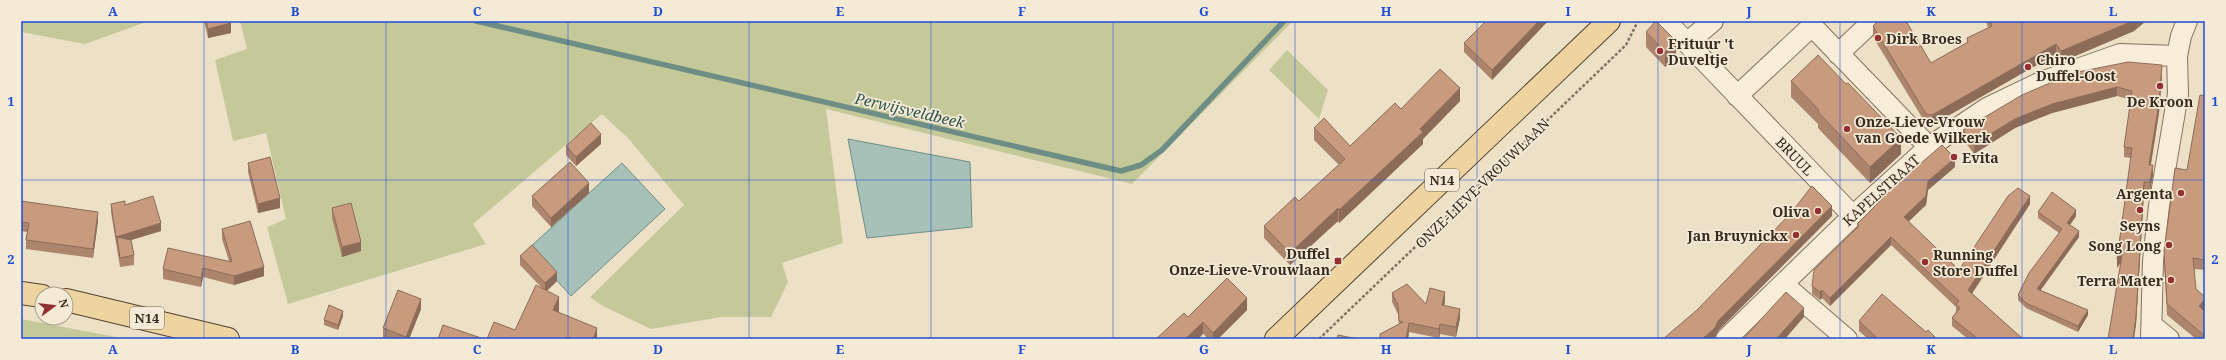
<svg xmlns="http://www.w3.org/2000/svg" width="2226" height="360" font-family="'Noto Serif',serif">
	<style>
		.green { fill: #c5c99a }
		.water { fill: #a7c0b8; stroke: #6e8e85 }
		.lines { fill: none; stroke-linecap: round; stroke-linejoin: round }
		.stream { stroke: #6e8e85; stroke-width: 5.5 }
		.minor-casing { stroke: #86725d; stroke-width: 22 }
		.primary-casing { stroke: #544131; stroke-width: 24 }
		.path { stroke: #86725d; stroke-width: 2.5; stroke-dasharray: 3 2; stroke-linecap: butt }
		.minor { stroke: #f7edd9; stroke-width: 20 }
		.primary { stroke: #edd4a0; stroke-width: 22 }
		.wall { fill: #ac856c }
		.shaded-wall { fill: #8c6c58 }
		.building { fill: #c89b7e; stroke: #8c6c58 }
		.grid { fill: none; stroke: #1d4ed8; stroke-width: 1; stroke-opacity: 0.55 }
		.poi-dot { fill: #923032; stroke: #f4ead5; stroke-width: 1.5 }
		.labels { text-anchor: middle; dominant-baseline: central; stroke-width: 3.5; stroke-linejoin: round; paint-order: stroke }
		.shield { fill: #f4ead5; stroke: #706456; stroke-width: 1 }
		.shield-label { font-size: 13px; font-weight: bold; fill: #372b20 }
		.poi-label { font-size: 14px; font-weight: bold; fill: #372b20; stroke: #f4ead5; text-anchor: start }
		.street-label { font-size: 14px; fill: #372b20; stroke: #f4ead5 }
		.water-label { font-size: 15px; font-style: italic; fill: #305653; stroke: #f4ead5 }
		.neatline { fill: none; stroke: #1d4ed8; stroke-width: 1.5 }
		.grid-label { font-size: 13px; text-anchor: middle; font-weight: bold; fill: #1d4ed8 }
	</style>
	<rect width="100%" height="100%" fill="#ece0c6"/>
	<path class="green" d="M21 21H149L85 44 21 32Z
		M240 21H1293L1132 184 826 109 843 243 782 263 788 282 771 317H721L651 329 603 306 590 297 684 205 628 138 602 114 473 224 486 244 288 304 267 227 286 219 266 133 233 141 215 60 247 49Z
		M1287 50 1328 90 1319 119 1269 70Z
		M21 319 127 339H21Z"/>
	<path class="water" d="M848 139 970 162 972 227 867 238Z
		M622 163 665 209 571 296 528 249Z"/>
	<g class="lines">
		<path class="stream" d="M476 21 1121 171 1141 165 1162 150 1284 21"/>
		<defs>
			<path id="minor" d="M1666 21 1853 216
				M1687 43 1713 21
				M1838 54 1873 21
				M1737 96 1812 26 1929 147
				M1783 284 1847 339
				M2153 326 2169 339
				M1726 339 1853 216 1929 147 1987 108 2041 82 2120 54 2177 56
				M2151 339 2153 261 2159 206 2178 94 2177 56 2181 36 2187 21"/>
			<path id="primary" d="M21 293 42 296
				M66 300 228 339
				M1276 339 1609 21"/>
		</defs>
		<use href="#minor" class="minor-casing"/>
		<use href="#primary" class="primary-casing"/>
		<path class="path" d="M1319 339 1626 45 1638 21"/>
		<use href="#minor" class="minor"/>
		<use href="#primary" class="primary"/>
	</g>
	<path class="wall" d="M204 21H231V33L208 38Z
		M1486 21H1548L1492 80 1464 52V43Z
		M1986 21H2146L2134 31 2061 62 2056 54 1932 125 1926 124 1873 37V26L1931 63 1967 43V38L1988 28Z
		M1646 32 1676 57 1665 67 1646 47Z
		M2162 74 2159 113 2151 165 2153 175 2150 191H2144L2136 325 2112 315 2121 262 2117 268 2131 158 2124 157V147L2131 100 2117 96 2052 113 2015 128 1974 154 1963 139V130Z
		M1791 81 1901 154 1870 183 1818 128V124L1791 97Z
		M2205 96V270L2194 269 2196 289 2205 297V310L2204 311 2205 312V339H2196L2167 315 2164 262V251L2187 170Z
		M1460 101 1423 139V144L1339 223 1338 221 1290 265 1264 238V226L1299 201 1339 165 1314 140V128L1350 146 1401 109Z
		M601 144 576 166 566 155V146Z
		M248 163 280 208 258 213 248 172Z
		M1955 167 1928 190 1926 205 1908 222 1959 270 2030 204 1972 294 2023 339H1968L1952 326V318L1956 312V307L1891 245 1830 306 1822 298 1820 300 1812 294V286L1857 229V224L1882 199V197Z
		M589 193 551 227 532 206V196Z
		M21 201 98 221 93 258 26 249V240L27 232 21 231Z
		M111 204 125 205 161 231 131 240 134 255V265L120 267 111 212Z
		M332 208 361 251 342 257 332 218Z
		M2038 212 2076 216 2070 225 2079 237 2040 291 2088 315 2078 332 2026 308 2018 300V295L2059 233 2038 218Z
		M222 229 264 276 234 285 203 277 201 287 163 279V269L229 261 222 239Z
		M520 256 557 281 547 291 559 313 597 339H487L515 330 542 288 520 265Z
		M1392 293 1426 304 1445 301 1444 306 1460 318 1456 337 1440 334 1439 338 1409 332 1408 339H1380L1399 324 1398 314 1392 302Z
		M421 309 409 339H387L383 337V328Z
		M1247 310 1218 339H1208L1188 317Z
		M343 316 338 330 324 325V320Z
		M1859 321 1926 332 1937 339H1868L1859 331Z"/>
	<path class="shaded-wall" d="M1539 21H1548L1492 80V70Z
		M2133 21H2146L2134 31 2061 62V51Z
		M231 23V33L208 38V29Z
		M1676 41V57L1665 67V52Z
		M2056 44V54L1932 125V115Z
		M2162 65V74L2159 113 2149 174V165Z
		M2117 87V96L2052 113 2015 128 1974 154V144L2015 119 2052 104Z
		M1460 88V101L1423 139V144L1339 223V210L1420 129Z
		M601 134V144L576 166V157Z
		M1901 138V154L1870 183V167Z
		M1955 158V167L1928 190 1926 205 1904 226V217L1928 181Z
		M2153 165V175L2150 191V182Z
		M2144 182V191L2136 325 2134 339H2133Z
		M589 183V193L551 227V218Z
		M2030 196V204L1968 299V290Z
		M280 198V208L258 213V204Z
		M1832 206V216L1718 331 1715 337 1713 339H1702L1718 321Z
		M1338 208V221L1290 265V253Z
		M2076 210V216L2067 229V223Z
		M98 212V221L93 258V249Z
		M161 223V231L118 244 117 237 116 245V237Z
		M2079 231V237L2037 295V289Z
		M1891 237V245L1830 306V298Z
		M361 242V251L342 257V247Z
		M2123 249V259L2117 268V259Z
		M264 267V276L234 285V276Z
		M203 268V277L201 287V278Z
		M557 272V281L545 292V283Z
		M1822 290V298L1820 300V292Z
		M1445 292V301L1442 315V305Z
		M559 297V312L553 326V310Z
		M1247 298V310L1218 339H1213V333Z
		M421 299V309L409 339H406V337Z
		M2205 299V310L2199 317V306Z
		M1804 308V317L1785 339H1776Z
		M1460 309V318L1456 337V327Z
		M2088 310V315L2078 332V326Z
		M343 311V316L338 330V325Z
		M1203 322V334L1198 339H1185Z
		M1409 323V332L1408 339H1406Z
		M1440 324V334L1439 338V329Z
		M597 328V339H593Z"/>
	<path class="building" d="M206 21H231V23L208 29Z
		M1486 21H1539L1492 70 1464 43Z
		M1656 21 1676 41 1665 52 1646 32Z
		M1878 21H1906L1931 63 1968 42 1967 38 1992 26 1990 21H2133L2061 51 2056 44 1932 115 1926 114 1873 26Z
		M1818 55 1846 84 1848 83 1901 138 1870 167 1818 112 1819 110 1791 81Z
		M2128 62 2162 65 2159 103 2149 165H2153L2150 182H2144L2136 316 2133 339H2108L2123 249 2117 259 2132 148 2124 147 2132 91 2117 87 2052 104 2015 119 1974 144 1963 130 2022 95 2073 73Z
		M1440 69 1460 88 1420 129 1423 132 1339 210 1338 208 1290 253 1264 226 1295 197 1299 201 1345 159 1314 128 1324 118 1350 146 1395 103 1401 109Z
		M2200 95 2205 96V260L2193 258 2196 289 2205 297V299L2199 306 2205 312V336L2167 304 2164 251 2175 168 2187 170Z
		M591 123 601 134 576 157 566 146Z
		M1942 145 1955 158 1928 181 1926 196 1904 217 1959 270 2008 196 2018 188 2030 196 1968 290 2023 339H1978L1952 318 1960 308 1956 304 1959 301 1891 237 1830 298 1822 290 1820 292 1812 286 1814 270 1859 226 1857 224 1883 198 1882 197Z
		M270 157 280 198 258 204 248 163Z
		M570 162 589 183 551 218 532 196Z
		M1812 186 1832 206 1718 321 1715 328 1702 339H1663L1697 310 1791 213Z
		M2052 192 2076 210 2067 223 2079 231 2037 289 2088 310 2078 326 2026 303 2018 295 2029 273 2062 229 2038 212Z
		M153 196 161 223 116 237 111 204 125 201V205Z
		M21 201 98 212 93 249 26 240 29 223 21 222Z
		M351 203 361 242 342 247 332 208Z
		M250 221 264 267 234 276 203 268 201 278 163 269 168 248 232 262 222 229Z
		M117 237 131 240 134 255 120 258Z
		M532 245 557 272 545 283 520 256Z
		M1227 278 1247 298 1213 333 1203 322 1185 339H1156L1184 313 1188 317Z
		M1407 284 1426 304 1430 288 1445 292 1442 305 1460 309 1456 327 1440 324 1439 329 1409 323 1406 339H1380V334L1403 322 1399 321 1398 305 1392 293Z
		M536 285 559 297 553 310 597 328 593 339H487L494 322 515 330Z
		M398 290 421 299 406 337 383 328Z
		M1786 292 1804 308 1776 339H1743Z
		M1882 294 1926 332 1928 330 1937 339H1874L1876 337 1859 321Z
		M329 305 343 311 338 325 324 320Z
		M443 325 484 339H438Z
		M1338 335 1358 339H1337Z"/>
	<path class="grid" d="M204 21V339M386 21V339M568 21V339M749 21V339M931 21V339M1113 21V339M1295 21V339M1477 21V339M1658 21V339M1840 21V339M2022 21V339M21 180H2205"/>
	<g class="poi-dot">
		<circle cx="1878" cy="38" r="4"/>
		<circle cx="1660" cy="51" r="4"/>
		<circle cx="2028" cy="67" r="4"/>
		<circle cx="2160" cy="86" r="4"/>
		<circle cx="1847" cy="129" r="4"/>
		<circle cx="1954" cy="157" r="4"/>
		<circle cx="2181" cy="193" r="4"/>
		<circle cx="2140" cy="210" r="4"/>
		<circle cx="1818" cy="211" r="4"/>
		<circle cx="1796" cy="235" r="4"/>
		<circle cx="2169" cy="245" r="4"/>
		<rect x="1334" y="257" width="8" height="8" rx="2"/>
		<circle cx="1925" cy="262" r="4"/>
		<circle cx="2171" cy="280" r="4"/>
	</g>
	<g class="labels">
		<g class="shield">
			<rect x="1425" y="169" width="34" height="22" rx="3"/>
			<rect x="130" y="307" width="34" height="22" rx="3"/>
		</g>
		<g class="shield-label">
			<text x="1442" y="180">N14</text>
			<text x="147" y="318">N14</text>
		</g>
		<g class="poi-label">
			<text x="1886" y="38">Dirk Broes</text>
			<text x="1668" y="43">Frituur 't<tspan x="1668" dy="16">Duveltje</tspan></text>
			<text x="2036" y="59">Chiro<tspan x="2036" dy="16">Duffel-Oost</tspan></text>
			<text x="2160" y="101" text-anchor="middle">De Kroon</text>
			<text x="1855" y="121">Onze-Lieve-Vrouw<tspan x="1855" dy="16">van Goede Wilkerk</tspan></text>
			<text x="1962" y="157">Evita</text>
			<text x="2173" y="193" text-anchor="end">Argenta</text>
			<text x="1810" y="211" text-anchor="end">Oliva</text>
			<text x="2140" y="225" text-anchor="middle">Seyns</text>
			<text x="1788" y="235" text-anchor="end">Jan Bruynickx</text>
			<text x="2161" y="245" text-anchor="end">Song Long</text>
			<text x="1330" y="253" text-anchor="end">Duffel<tspan x="1330" dy="16">Onze-Lieve-Vrouwlaan</tspan></text>
			<text x="1933" y="254">Running<tspan x="1933" dy="16">Store Duffel</tspan></text>
			<text x="2163" y="280" text-anchor="end">Terra Mater</text>
		</g>
		<g class="street-label">
			<text transform="translate(1795 156) rotate(46)">BRUUL</text>
			<text transform="translate(1482 183) rotate(-44)">ONZE-LIEVE-VROUWLAAN</text>
			<text transform="translate(1881 190) rotate(-42)">KAPELSTRAAT</text>
		</g>
		<g class="water-label">
			<text transform="translate(910 110) rotate(13)">Perwijsveldbeek</text>
		</g>
	</g>
	<rect width="2226" height="360" fill="none" stroke="#f4ead5" stroke-width="44"/>
	<g transform="translate(54 306) rotate(75)"><circle r="19" fill="#f4ead5" stroke="#a89e8d"/>
	<path d="M0-3L7 15L0 10L-7 15Z" fill="#923032"/>
	<text y="-6" font-size="11" font-weight="bold" text-anchor="middle" fill="#372b20">N</text>
	</g>
	<rect x="22" y="22" width="2182" height="316" class="neatline"/>
	<g class="grid-label">
		<text x="113" y="16">A</text>
		<text x="295" y="16">B</text>
		<text x="477" y="16">C</text>
		<text x="658" y="16">D</text>
		<text x="840" y="16">E</text>
		<text x="1022" y="16">F</text>
		<text x="1204" y="16">G</text>
		<text x="1386" y="16">H</text>
		<text x="1568" y="16">I</text>
		<text x="1749" y="16">J</text>
		<text x="1931" y="16">K</text>
		<text x="2113" y="16">L</text>
		<text x="11" y="106">1</text>
		<text x="2215" y="106">1</text>
		<text x="11" y="264">2</text>
		<text x="2215" y="264">2</text>
		<text x="113" y="354">A</text>
		<text x="295" y="354">B</text>
		<text x="477" y="354">C</text>
		<text x="658" y="354">D</text>
		<text x="840" y="354">E</text>
		<text x="1022" y="354">F</text>
		<text x="1204" y="354">G</text>
		<text x="1386" y="354">H</text>
		<text x="1568" y="354">I</text>
		<text x="1749" y="354">J</text>
		<text x="1931" y="354">K</text>
		<text x="2113" y="354">L</text>
	</g>
</svg>
